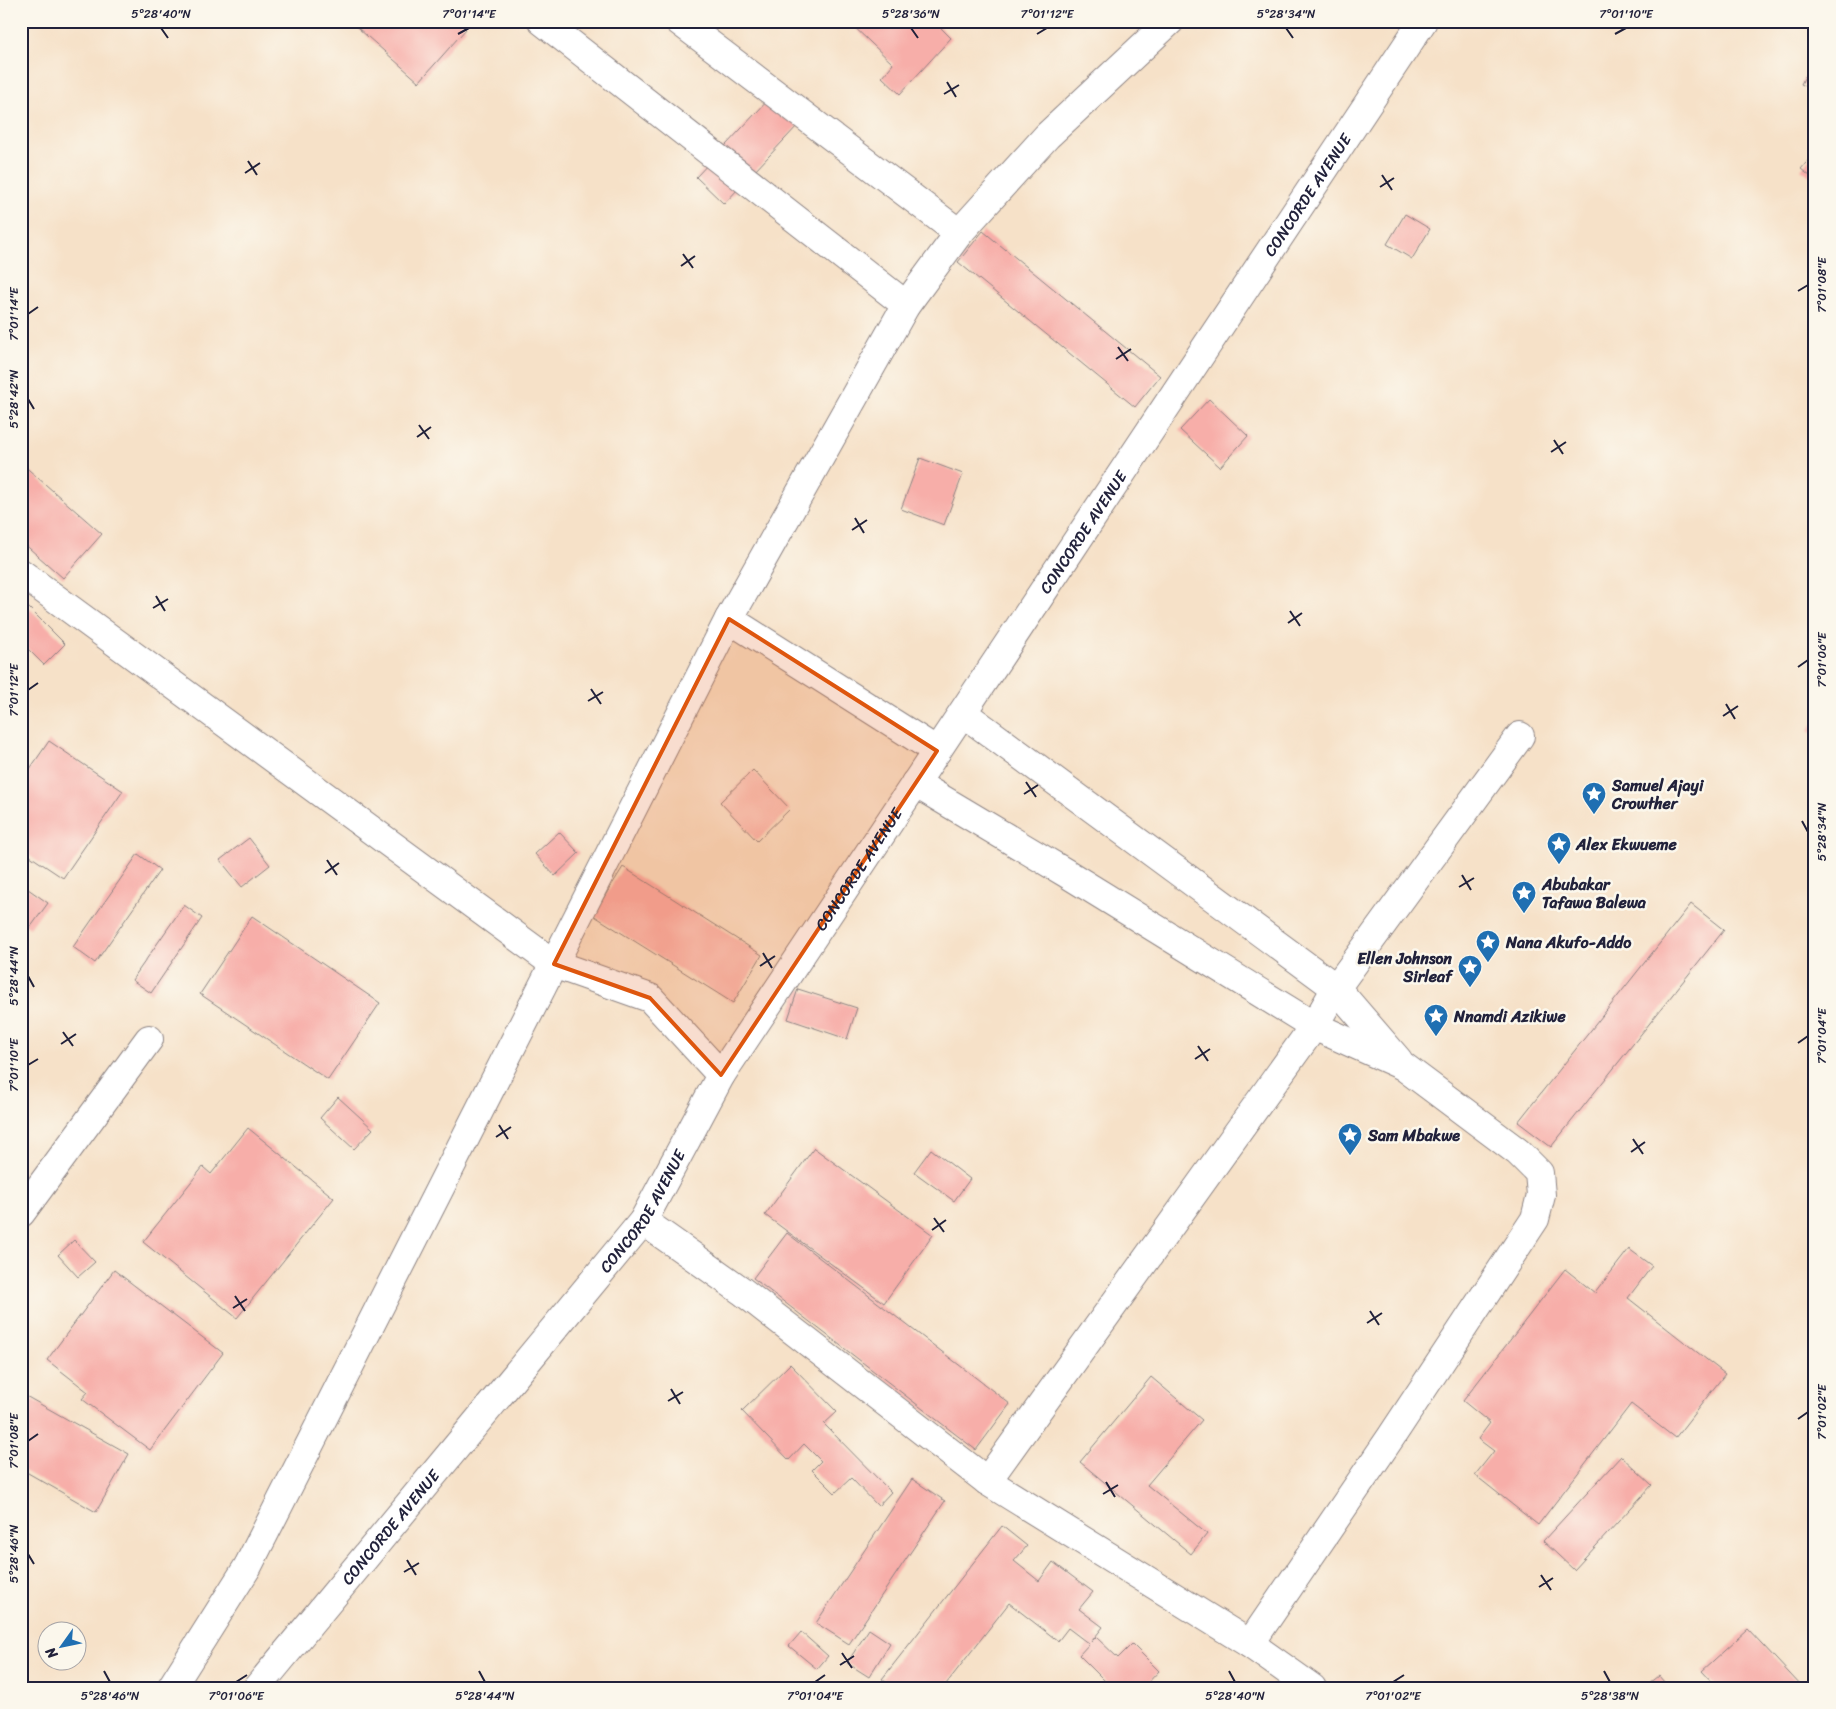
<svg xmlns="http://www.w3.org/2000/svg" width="1836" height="1709" font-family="Sriracha,sans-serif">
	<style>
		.building { fill: #f7aea9 }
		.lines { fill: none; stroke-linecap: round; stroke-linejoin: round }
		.minor-casing { stroke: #8c8282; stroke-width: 30 }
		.minor { stroke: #fff; stroke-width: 28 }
		.marked { fill: #de560e; fill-opacity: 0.2; stroke: #de560e; stroke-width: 4; stroke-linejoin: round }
		.ticks { fill: none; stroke: #22223b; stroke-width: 2 }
		.labels { text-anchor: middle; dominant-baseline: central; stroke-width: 5; stroke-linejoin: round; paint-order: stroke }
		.street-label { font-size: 16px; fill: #22223b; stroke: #fbf7ec }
		.poi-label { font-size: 16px; font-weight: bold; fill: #22223b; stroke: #fbf7ec; text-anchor: start }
		.neatline { fill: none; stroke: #22223b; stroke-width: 2 }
		.ticks-label { font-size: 12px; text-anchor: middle; fill: #22223b }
	</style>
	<rect width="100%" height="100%" fill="#fbf7ec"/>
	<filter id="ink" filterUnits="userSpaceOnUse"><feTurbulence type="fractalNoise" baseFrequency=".02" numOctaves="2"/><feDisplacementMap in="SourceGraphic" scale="10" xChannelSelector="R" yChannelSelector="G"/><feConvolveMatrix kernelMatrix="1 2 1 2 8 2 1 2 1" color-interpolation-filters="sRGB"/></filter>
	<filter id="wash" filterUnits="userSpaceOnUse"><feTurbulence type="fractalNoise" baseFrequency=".0096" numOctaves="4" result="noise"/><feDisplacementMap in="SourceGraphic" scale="20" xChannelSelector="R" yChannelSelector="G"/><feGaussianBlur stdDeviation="1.12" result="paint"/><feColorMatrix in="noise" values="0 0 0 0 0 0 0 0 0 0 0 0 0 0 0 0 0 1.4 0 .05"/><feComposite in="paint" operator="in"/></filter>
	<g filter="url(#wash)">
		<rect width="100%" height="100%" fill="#f6e1c8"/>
		<g id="blocks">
			<path class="building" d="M350 21H458L466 29 419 82Z
				M848 21H934L951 38 900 94 882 77 893 64Z
				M1809 69 1815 72V91L1801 84Z
				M771 97 799 124 724 204 696 177Z
				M1815 152V180L1801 169Z
				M1405 214 1430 229 1412 259 1387 244Z
				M983 231 1160 376 1135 407 958 262Z
				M1209 399 1248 436 1220 467 1180 430Z
				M920 458 963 474 944 525 901 509Z
				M21 463 102 534 63 578 21 541Z
				M21 600 65 644 44 665 21 642Z
				M1815 721V735L1808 731Z
				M49 741 123 791 63 878 21 850V782Z
				M753 770 790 809 757 841 720 802Z
				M559 832 579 853 555 876 535 854Z
				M249 838 270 865 242 887 220 860Z
				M138 854 160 870 95 963 73 947Z
				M623 867 762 955 733 1003 593 915Z
				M21 884 48 903 30 928 21 922Z
				M1691 904 1724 930 1551 1147 1518 1122Z
				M184 905 202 918 151 993 132 980Z
				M252 916 380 1003 328 1080 200 994Z
				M798 989 857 1008 847 1039 788 1019Z
				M338 1097 373 1129 354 1149 320 1118Z
				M248 1128 334 1198 237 1318 143 1242 203 1167 211 1174Z
				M814 1148 933 1235 884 1303 765 1215Z
				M931 1149 970 1179 954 1201 914 1172Z
				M787 1233 1010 1404 976 1450 753 1278Z
				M74 1240 95 1262 78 1277 58 1255Z
				M1629 1249 1652 1266 1628 1298 1725 1374 1675 1438 1631 1404 1538 1525 1475 1475 1494 1451 1478 1439 1490 1423 1463 1401 1565 1269 1595 1293Z
				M114 1270 223 1353 150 1450 82 1399 88 1392 47 1360Z
				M790 1364 837 1412 824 1424 891 1492 878 1506 851 1478 835 1493 812 1470 821 1461 804 1444 789 1460 742 1411Z
				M1151 1377 1202 1420 1147 1485 1207 1534 1191 1554 1080 1462Z
				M24 1395 129 1454 96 1512 21 1469V1400Z
				M1621 1456 1652 1485 1574 1570 1543 1541Z
				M912 1479 945 1501 849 1644 816 1623Z
				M1002 1526 1027 1546 1014 1561 1039 1581 1053 1562 1093 1592 1079 1609 1103 1627 1091 1642 1096 1637 1118 1658 1132 1644 1159 1671 1143 1688H1112L1079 1655 1089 1644 1068 1628 1058 1641 1009 1603 943 1688H893L882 1679Z
				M869 1629 890 1643 869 1677 847 1663Z
				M1748 1629 1803 1688H1718L1702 1671Z
				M801 1632 828 1656 817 1669 789 1646Z
				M1659 1676 1669 1688H1644Z"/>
		</g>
	</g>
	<g filter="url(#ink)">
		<use href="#blocks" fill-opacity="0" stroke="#8c8282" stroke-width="1"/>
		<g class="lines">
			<defs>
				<g id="minor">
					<path d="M542 21 906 305"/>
					<path d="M679 21 959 233"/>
					<path d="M21 573 554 964 650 998 721 1075"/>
					<path d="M729 619 937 751"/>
					<path d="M963 713 1336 988 1398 1060"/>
					<path d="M915 783 1066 873 1314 1026 1403 1066 1518 1152 1539 1173 1541 1195 1535 1219 1391 1437 1250 1644"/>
					<path d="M21 1213 149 1039"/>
					<path d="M643 1221 742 1291 987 1481 1250 1644 1312 1688"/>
					<path d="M987 1481 1314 1026 1336 988 1520 736"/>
					<path d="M171 1688 248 1566 729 619 906 305 959 233 1047 136 1170 21"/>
					<path id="s1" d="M257 1688 643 1221 721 1075 1423 21"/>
				</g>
			</defs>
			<use href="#minor" class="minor-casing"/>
			<use href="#minor" class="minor"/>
		</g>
	</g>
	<path class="marked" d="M729 619 937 751 721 1075 650 998 554 964Z"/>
	<path class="ticks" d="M161 28 168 38M911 28 918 38M1286 28 1293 38M458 34 469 28M1037 34 1047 28M1615 34 1626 28M947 82 956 97M944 94 959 85M248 161 257 175M245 173 260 163M1382 175 1392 190M1380 187 1394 178M683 254 693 268M681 266 695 256M1798 291 1808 285M28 314 38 307M1118 347 1128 361M1116 359 1131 349M28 399 34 409M419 425 429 439M417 437 431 427M1554 440 1563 454M1551 452 1566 442M855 518 864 533M852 530 867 520M156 596 165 611M153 608 168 599M1290 611 1300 626M1288 623 1302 613M1798 667 1808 660M591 689 601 704M28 690 38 683M588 701 603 692M1726 704 1735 719M1723 716 1738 706M1026 782 1036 797M1024 794 1038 785M1802 821 1808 832M327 860 337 875M325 873 339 863M1462 875 1471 890M1459 887 1474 878M763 953 772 968M760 966 775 956M28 976 34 987M63 1032 73 1046M1798 1043 1808 1036M61 1044 76 1034M1198 1046 1208 1061M1195 1059 1210 1049M28 1065 38 1059M499 1125 508 1139M496 1137 511 1127M1633 1139 1643 1154M1631 1152 1645 1142M934 1218 944 1232M932 1230 946 1220M235 1296 245 1311M233 1308 247 1299M1370 1311 1379 1325M1367 1323 1382 1313M671 1389 680 1404M668 1401 683 1392M1798 1419 1808 1412M28 1441 38 1434M1106 1482 1115 1497M1103 1494 1118 1485M28 1554 34 1564M407 1560 416 1575M404 1572 419 1563M1541 1575 1551 1590M1539 1587 1553 1578M842 1653 852 1668M840 1665 854 1656M104 1671 110 1682M479 1671 485 1682M1229 1671 1235 1682M1604 1671 1610 1682M236 1682 247 1675M815 1682 825 1675M1393 1682 1404 1675"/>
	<defs>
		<symbol id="sight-pin" viewBox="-11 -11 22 30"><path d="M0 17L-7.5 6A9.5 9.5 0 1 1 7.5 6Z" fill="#1f6fb2" stroke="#fbf7ec"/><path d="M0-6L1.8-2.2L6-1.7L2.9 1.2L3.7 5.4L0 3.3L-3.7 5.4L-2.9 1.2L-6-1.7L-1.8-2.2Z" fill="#fff"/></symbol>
	</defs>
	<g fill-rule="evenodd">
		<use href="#sight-pin" x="1580" y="780" width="28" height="38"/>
		<use href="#sight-pin" x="1545" y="830" width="28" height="38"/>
		<use href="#sight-pin" x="1510" y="879" width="28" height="38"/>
		<use href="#sight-pin" x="1474" y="928" width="28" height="38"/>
		<use href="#sight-pin" x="1456" y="953" width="28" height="38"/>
		<use href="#sight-pin" x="1422" y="1002" width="28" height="38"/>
		<use href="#sight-pin" x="1336" y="1121" width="28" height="38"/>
	</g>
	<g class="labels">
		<g class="street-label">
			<text stroke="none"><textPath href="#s1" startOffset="1829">CONCORDE AVENUE</textPath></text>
			<text stroke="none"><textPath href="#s1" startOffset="1424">CONCORDE AVENUE</textPath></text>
			<text stroke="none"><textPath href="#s1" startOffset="1019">CONCORDE AVENUE</textPath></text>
			<text stroke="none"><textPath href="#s1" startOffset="614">CONCORDE AVENUE</textPath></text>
			<text stroke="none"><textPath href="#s1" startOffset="209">CONCORDE AVENUE</textPath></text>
		</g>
		<g class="poi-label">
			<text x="1612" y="785">Samuel Ajayi<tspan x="1612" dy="18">Crowther</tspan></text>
			<text x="1576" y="844">Alex Ekwueme</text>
			<text x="1542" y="884">Abubakar<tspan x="1542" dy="18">Tafawa Balewa</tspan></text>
			<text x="1506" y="942">Nana Akufo-Addo</text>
			<text x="1452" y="958" text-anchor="end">Ellen Johnson<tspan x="1452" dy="18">Sirleaf</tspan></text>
			<text x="1454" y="1016">Nnamdi Azikiwe</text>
			<text x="1368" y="1135">Sam Mbakwe</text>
		</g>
	</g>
	<rect width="1836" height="1709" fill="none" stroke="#fbf7ec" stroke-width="55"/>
	<g transform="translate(62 1646) rotate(237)"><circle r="24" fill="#fbf7ec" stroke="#a4a2a5"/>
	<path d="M0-4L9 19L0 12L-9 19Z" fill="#1f6fb2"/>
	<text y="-8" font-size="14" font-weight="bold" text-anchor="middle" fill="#22223b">N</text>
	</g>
	<rect x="28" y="28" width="1780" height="1654" class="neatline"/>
	<g class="ticks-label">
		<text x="161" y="18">5°28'40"N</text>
		<text x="469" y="18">7°01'14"E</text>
		<text x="911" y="18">5°28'36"N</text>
		<text x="1047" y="18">7°01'12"E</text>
		<text x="1286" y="18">5°28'34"N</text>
		<text x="1626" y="18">7°01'10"E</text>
		<text transform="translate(1822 285) rotate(-90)" y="4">7°01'08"E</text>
		<text transform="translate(14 314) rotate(-90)" y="4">7°01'14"E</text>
		<text transform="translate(14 399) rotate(-90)" y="4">5°28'42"N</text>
		<text transform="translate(1822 660) rotate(-90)" y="4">7°01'06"E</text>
		<text transform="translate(14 690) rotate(-90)" y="4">7°01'12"E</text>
		<text transform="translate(1822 832) rotate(-90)" y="4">5°28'34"N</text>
		<text transform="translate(14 976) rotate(-90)" y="4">5°28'44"N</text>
		<text transform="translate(1822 1036) rotate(-90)" y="4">7°01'04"E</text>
		<text transform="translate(14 1065) rotate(-90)" y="4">7°01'10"E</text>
		<text transform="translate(1822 1412) rotate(-90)" y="4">7°01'02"E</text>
		<text transform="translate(14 1441) rotate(-90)" y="4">7°01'08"E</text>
		<text transform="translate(14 1554) rotate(-90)" y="4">5°28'46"N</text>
		<text x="110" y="1700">5°28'46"N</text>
		<text x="236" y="1700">7°01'06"E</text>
		<text x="485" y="1700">5°28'44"N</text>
		<text x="815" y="1700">7°01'04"E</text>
		<text x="1235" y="1700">5°28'40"N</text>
		<text x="1393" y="1700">7°01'02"E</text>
		<text x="1610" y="1700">5°28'38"N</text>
	</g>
</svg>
